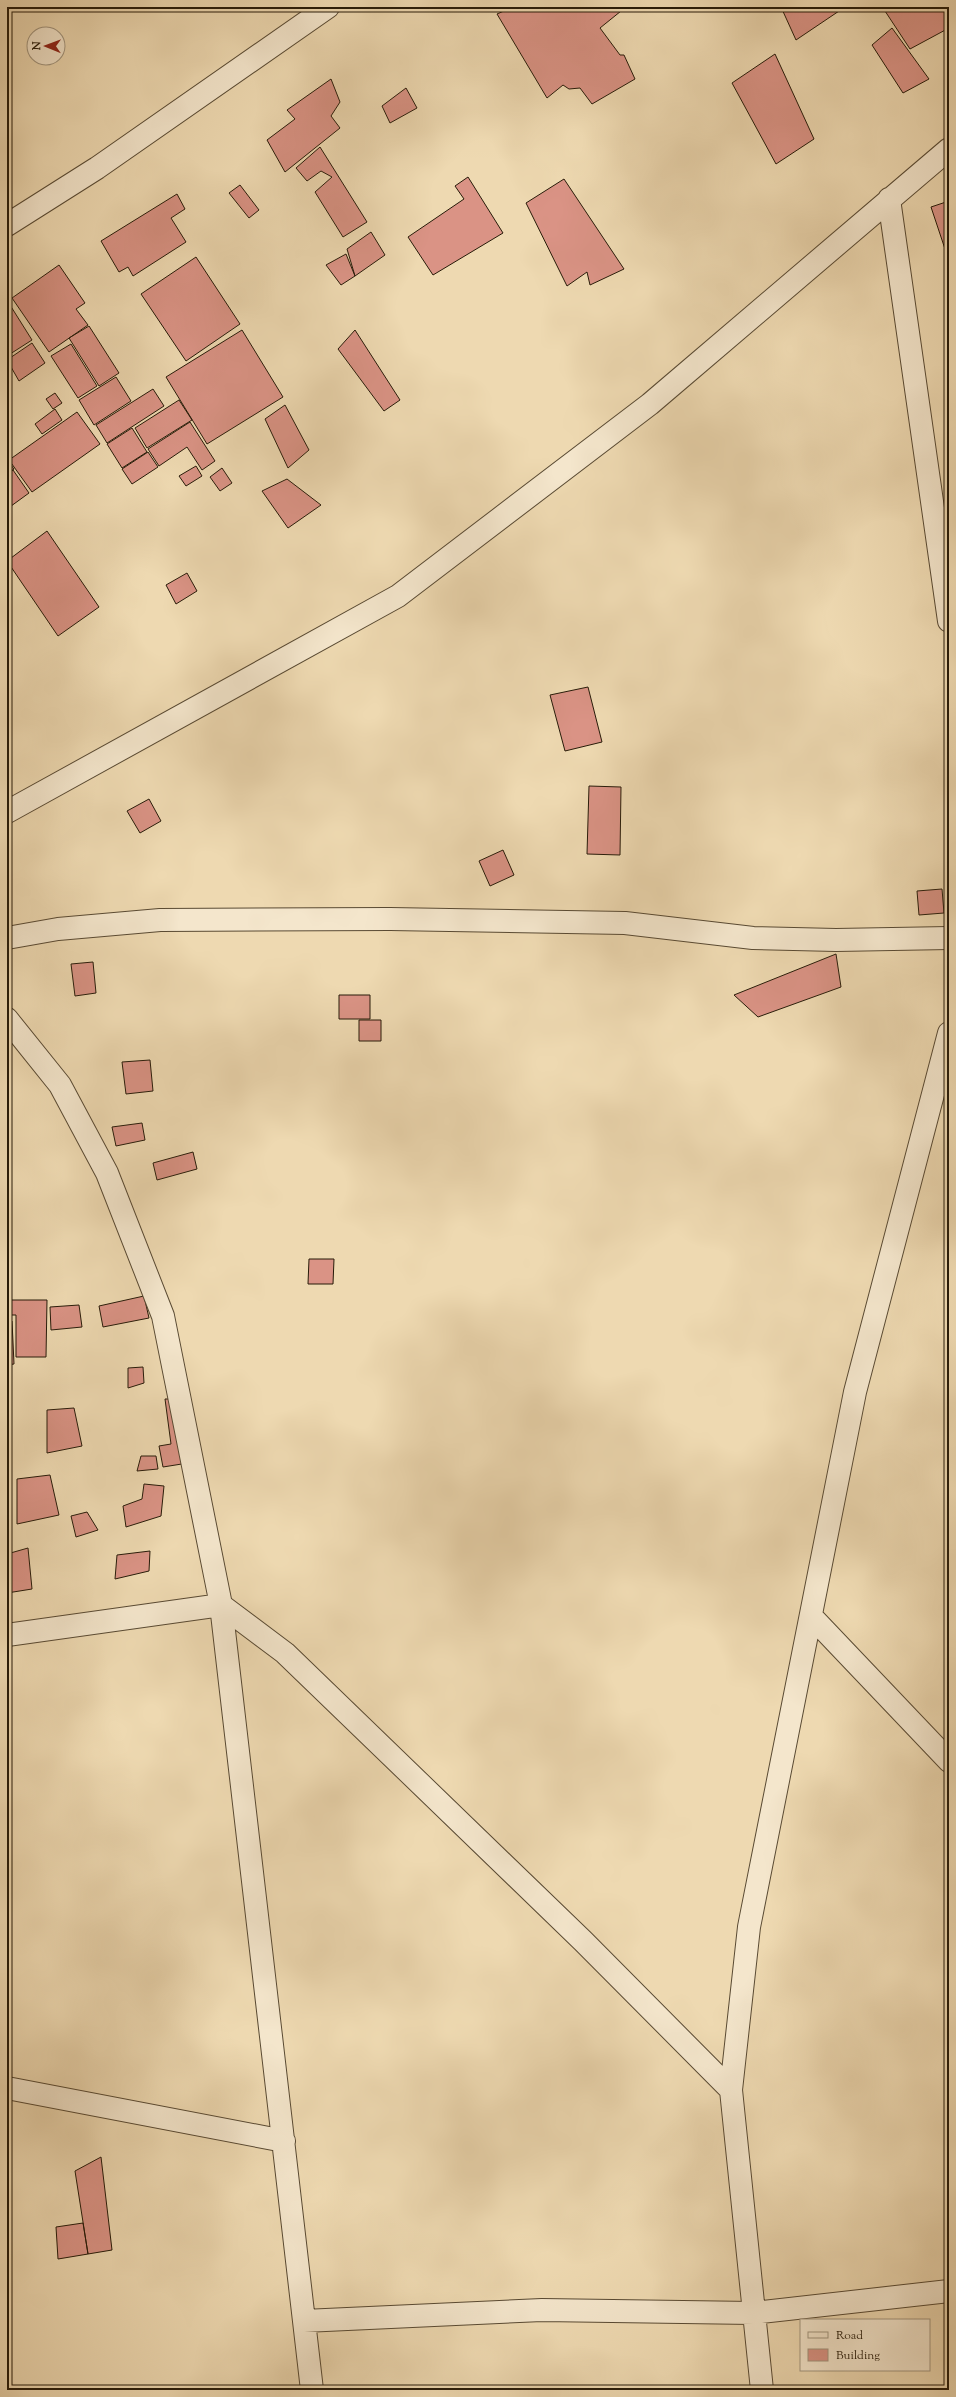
<svg xmlns="http://www.w3.org/2000/svg" width="956" height="2397" font-family="'Sorts Mill Goudy',serif">
	<style>
		.building { fill: #da9385; stroke: #271b09 }
		.lines { fill: none; stroke-linecap: round; stroke-linejoin: round }
		.street-casing { stroke: #594a33; stroke-width: 24 }
		.street { stroke: #f4e6cc; stroke-width: 22 }
	</style>
	<rect width="100%" height="100%" fill="#eed9b1"/>
	<filter id="stains"><feTurbulence type="fractalNoise" baseFrequency=".005" numOctaves="4"/><feColorMatrix values="0 0 0 0 .2 0 0 0 0 .09 0 0 0 0 .02 0 0 0 .5 -.17"/></filter>
	<radialGradient id="worn" r=".72"><stop offset=".6" stop-color="#630" stop-opacity="0"/><stop offset="1" stop-color="#630" stop-opacity=".3"/></radialGradient>
	<path class="building" d="M513 7H626L600 28 620 55H624L635 79 592 104 580 88 569 89 563 85 547 98 497 14Z
		M781 7H845L796 40Z
		M891 7H944L949 16V28L910 49 885 11Z
		M892 28 929 79 903 93 872 45Z
		M775 54 814 139 776 164 732 83Z
		M331 79 340 102 331 116 340 128 285 172 267 140 295 119 287 110Z
		M406 88 417 108 390 123 382 106Z
		M320 147 367 222 343 237 315 192 332 177 321 171 307 181 296 168Z
		M468 177 503 233 433 275 408 237 464 199 455 186Z
		M564 179 624 269 590 285 587 272 567 286 526 203Z
		M240 185 259 210 249 218 229 193Z
		M177 194 185 209 171 218 186 242 133 276 128 267 119 272 101 241Z
		M949 201V261L931 207Z
		M371 232 385 255 355 276 347 249Z
		M346 254 355 276 341 285 326 265Z
		M196 257 240 324 186 361 141 294Z
		M59 265 85 303 76 309 88 325 49 352 12 298Z
		M10 305 32 340 7 356V307Z
		M89 326 119 373 99 386 69 338Z
		M242 330 283 397 207 444 166 377Z
		M355 330 400 400 384 411 338 349Z
		M32 343 45 363 19 381 7 360Z
		M71 344 97 386 78 398 51 356Z
		M116 377 131 401 94 425 79 400Z
		M153 389 164 406 107 443 96 425Z
		M55 393 62 403 53 409 46 399Z
		M179 400 192 420 147 448 135 428Z
		M285 405 309 450 288 468 265 419Z
		M55 409 62 420 42 434 35 424Z
		M77 412 100 444 32 492 9 460Z
		M190 422 215 461 202 470 187 447 159 466 148 449Z
		M132 428 147 452 122 468 107 444Z
		M148 452 158 467 132 484 122 469Z
		M7 460 14 469 7 474Z
		M196 466 202 476 186 486 179 476Z
		M222 468 232 483 220 491 210 477Z
		M13 470 29 493 7 509V474Z
		M287 479 321 505 288 528 262 491Z
		M47 531 99 607 58 636 7 561Z
		M187 573 197 591 176 604 166 585Z
		M588 687 602 742 565 751 550 695Z
		M589 786 621 787 620 855 587 854Z
		M149 799 161 821 140 833 127 811Z
		M503 850 514 875 490 886 479 861Z
		M942 889 944 913 919 915 917 891Z
		M836 954 841 987 758 1017 734 995Z
		M93 962 96 993 75 996 71 964Z
		M339 995H370V1019H339Z
		M359 1020H381V1041H359Z
		M150 1060 153 1091 126 1094 122 1062Z
		M142 1123 145 1140 116 1146 112 1127Z
		M193 1152 197 1169 157 1180 153 1163Z
		M309 1259H334L333 1284H308Z
		M144 1296 149 1318 103 1327 99 1306Z
		M7 1300H47L46 1357H16V1315H7Z
		M79 1305 82 1327 51 1330 50 1307Z
		M12 1321 14 1364 7 1365V1322Z
		M143 1367 144 1383 128 1388V1368Z
		M165 1399H179L188 1463 163 1467 159 1446 171 1444Z
		M74 1408 82 1446 47 1453V1410Z
		M141 1456H156L158 1469 137 1471Z
		M50 1475 59 1515 17 1524V1479Z
		M144 1484 164 1486 161 1516 126 1527 123 1506 142 1499Z
		M87 1512 98 1530 76 1537 71 1516Z
		M28 1548 32 1589 7 1593V1554Z
		M150 1551 149 1571 115 1579 117 1555Z
		M101 2157 112 2250 88 2254 75 2171Z
		M83 2223 88 2254 58 2259 56 2227Z"/>
	<g class="lines">
		<defs>
			<path id="street" d="M889 199 949 621
				M7 225 97 168 328 7
				M7 812 398 596 650 404 949 149
				M7 938 58 929 160 920 390 919 625 923 753 938 836 940 949 938
				M7 1019 60 1085 107 1173 163 1316 221 1605 312 2390
				M811 1616 949 1761
				M7 1635 221 1605 285 1653 583 1941 731 2090
				M7 2088 284 2141
				M304 2321 542 2310 753 2313 949 2291
				M762 2390 731 2090 749 1927 855 1392 949 1033"/>
		</defs>
		<use href="#street" class="street-casing"/>
		<use href="#street" class="street"/>
	</g>
	<rect width="956" height="2397" fill="none" stroke="#eed9b1" stroke-width="24"/>
	<rect x="8" y="8" width="940" height="2381" fill="none" stroke="#271b09" stroke-width="2"/>
	<rect x="12" y="12" width="932" height="2373" fill="none" stroke="#271b09"/>
	<rect x="800" y="2319" width="130" height="52" fill="#f4e6cc" stroke="#a2957e"/>
	<rect x="808" y="2332" width="20" height="6" fill="#f4e6cc" stroke="#a2957e"/>
	<text x="836" y="2339" font-size="12" fill="#271b09">Road</text>
	<rect x="808" y="2349" width="20" height="12" fill="#da9385" stroke="#a2957e"/>
	<text x="836" y="2359" font-size="12" fill="#271b09">Building</text>
	<g transform="translate(46 46) rotate(271)"><circle r="19" fill="#f4e6cc" stroke="#a2957e"/>
	<path d="M0-3L7 15L0 10L-7 15Z" fill="#8f2418"/>
	<text y="-6" font-size="11" font-weight="bold" text-anchor="middle" fill="#271b09">N</text>
	</g>
	<rect width="100%" height="100%" filter="url(#stains)"/>
	<rect width="100%" height="100%" fill="url(#worn)"/>
</svg>
